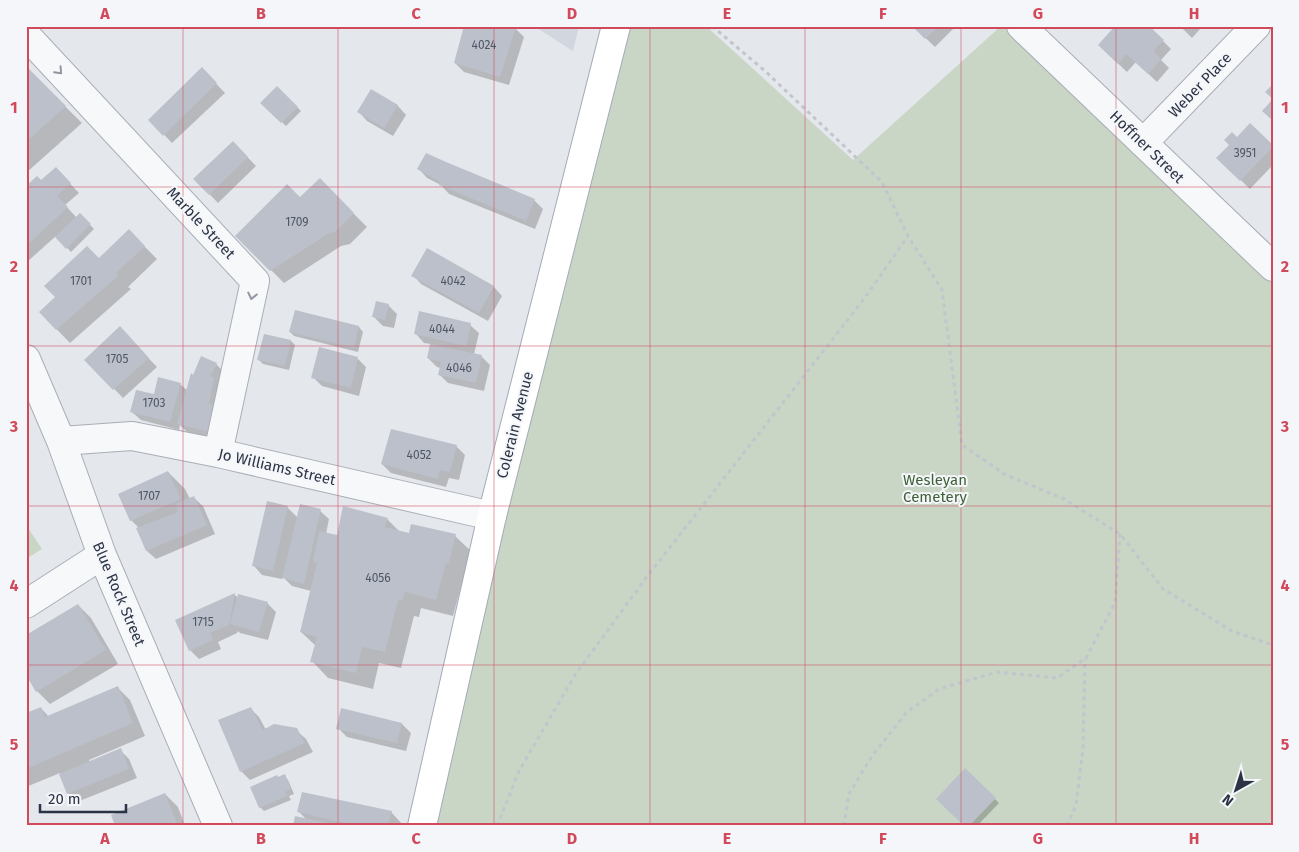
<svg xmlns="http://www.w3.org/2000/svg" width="1299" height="852" font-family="'Fira Sans',sans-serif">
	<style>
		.built { fill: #d2d6de }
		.green { fill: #c9d6c5 }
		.shadow { fill: #0003 }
		.building { fill: #bbc0ca }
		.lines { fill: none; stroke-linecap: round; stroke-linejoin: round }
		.minor-casing { stroke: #a9aeb7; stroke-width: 30 }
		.major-casing { stroke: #a3abb8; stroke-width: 30 }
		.path { stroke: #c2c5cb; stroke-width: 3; stroke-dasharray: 4 4; stroke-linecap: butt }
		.minor { stroke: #f7f8fa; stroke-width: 28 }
		.major { stroke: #fff; stroke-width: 28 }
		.oneway { stroke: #9196a0 }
		.grid { fill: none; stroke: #d1495b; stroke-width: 1; stroke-opacity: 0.55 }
		.labels { text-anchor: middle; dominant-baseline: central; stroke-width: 4; stroke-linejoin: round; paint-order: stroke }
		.number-label { font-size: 12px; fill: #4f5766 }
		.street-label { font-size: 15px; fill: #2b3445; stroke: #f4f6f9 }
		.park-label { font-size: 15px; fill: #3f6138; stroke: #f4f6f9 }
		.neatline { fill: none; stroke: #d1495b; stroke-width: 2 }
		.grid-label { font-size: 16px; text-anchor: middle; font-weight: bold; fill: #d1495b }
	</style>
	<rect width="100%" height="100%" fill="#e4e7ec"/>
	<path class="built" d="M534 26H579L573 51Z"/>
	<path class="green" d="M616 26H706L853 160 1001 26H1021L1273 267V826H422Z
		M26 525 42 549 26 559Z"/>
	<path class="shadow" d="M465 26H507L515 28 524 37 509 85 464 72 455 63Z
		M913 26H956L935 47Z
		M1180 26H1197L1200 29 1192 38Z
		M1163 41 1171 49 1161 60 1169 68 1157 82 1136 62 1127 72 1108 54Z
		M26 68 82 123 26 173Z
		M202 69 225 93 172 143 150 120Z
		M277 87 301 111 286 126 262 103Z
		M371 91 398 106 406 115 393 136 367 121 359 112Z
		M1237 138 1273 147V165L1250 189 1218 158Z
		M233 142 256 166 218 203 195 179Z
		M56 169 79 193 65 205 77 218 80 214 94 229 71 252 56 236 27 262 26 179 30 184 41 181Z
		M419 169 534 200 543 209 535 229 449 194 441 185 427 178Z
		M320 180 367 227 350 244 341 246 284 283 237 236 300 199Z
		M129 231 157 259 128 287 131 289 70 343 40 312Z
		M427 249 494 287 502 296 488 321 421 284 413 275Z
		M388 305 397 314 394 328 383 326 374 317Z
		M296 311 359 327 363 332 358 352 294 336 290 332Z
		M470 325 479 333 474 354 481 356 490 365 484 391 448 383 439 374 441 368 437 367 428 358 431 344 424 343 416 334Z
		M128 337 157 367 123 398 86 360Z
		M291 341 295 345 289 370 263 364 258 359Z
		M202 358 216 364 225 373 222 441 187 432 180 425 179 430 141 420 132 412 155 396 180 384 188 391Z
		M358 359 366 367 359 396 322 386 313 377Z
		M456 446 465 455 459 480 449 478 446 487 391 473 382 464Z
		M168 472 185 489 190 499 194 498 203 506 215 534 156 559 147 551 138 529 139 528 131 520Z
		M287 507 298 518 320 511 329 519 326 534 337 536 387 519 400 532 410 534 455 536 472 552 466 579H463L453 616 421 608 419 617 414 616 401 668 379 663 373 689 328 678 312 661 316 646 301 632 311 591 292 586 283 577 282 579 262 575 254 566Z
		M235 595 238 598 267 603 276 612 268 640 240 633 238 631 237 633 218 642 221 649 199 659 190 650 177 620Z
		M78 605 91 618 118 664 50 704 37 691Z
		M117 687 130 700 145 736 89 760 90 763 120 750 129 759 137 778 77 802 68 793 60 773 26 787V715L41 708 49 717Z
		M250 708 259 717 266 730H296L306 739 313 752 250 780 241 771Z
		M402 724 411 733 406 751 347 737 338 728Z
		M965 770 999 803 977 826H966Z
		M284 776 288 780 294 794 289 796 291 800 264 811 260 807 279 778Z
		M165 794 178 807 185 826H117Z
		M299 812H391L404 826H294L306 819Z"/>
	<path class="building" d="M464 26 516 27 500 77 454 63Z
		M912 26H939L925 39Z
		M1115 26H1149L1164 40 1153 51 1161 59 1148 74 1126 54 1118 64 1098 45Z
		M26 66 66 106 26 142Z
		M202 67 217 83 163 136 148 120Z
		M1273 84V99L1265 92Z
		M277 86 298 107 281 123 260 103Z
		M371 89 398 105 384 128 357 112Z
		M1273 99V121L1262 111Z
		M1250 123 1273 145V147L1240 181 1216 158 1229 145 1224 140 1232 132 1237 137Z
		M233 141 248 157 209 195 193 179Z
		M426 153 446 162 535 199 526 221 439 185 440 182 417 169Z
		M56 167 71 183 57 196 68 207 26 246V186L37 176 41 180Z
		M320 178 354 213 336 231 328 234 270 271 235 236 287 184 300 197Z
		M80 213 91 224 66 249 55 237Z
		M129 229 145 246 116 273 119 275 56 330 39 312 55 297 44 286 87 246 99 258Z
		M427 248 494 286 479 313 411 276Z
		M376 301 389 304 385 320 372 317Z
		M295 310 359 326 354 348 289 332Z
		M419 311 471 323 466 346 414 334Z
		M120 326 149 358 113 390 84 360Z
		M264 334 291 340 285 366 257 360Z
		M430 344 482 355 476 383 438 375 441 362 427 358Z
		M319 347 358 357 351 388 311 378Z
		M201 356 217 363 210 377H214L209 404 219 406 213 433 177 424 191 373 193 375Z
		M158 377 181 383 170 422 130 412 136 390 154 394Z
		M391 429 457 445 450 472 440 470 438 479 381 464Z
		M168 471 181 499 130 521 118 494Z
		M194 496 207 525 146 551 136 528 178 512 175 504Z
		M267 501 288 506 273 571 252 566Z
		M300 504 321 509 304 584 282 578Z
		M343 506 388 518 385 527 409 533 411 524 456 534 449 563H446L436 600 405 592 402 601 398 600 385 652 362 647 356 673 310 662 317 637 300 632 317 563 313 562 319 531 337 535Z
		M235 593 229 625 210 633 213 640 189 651 175 620Z
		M238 594 268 602 259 632 230 624Z
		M78 604 106 650 36 692 26 675V635Z
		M118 686 133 723 26 769V713L41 707 45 717Z
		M251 707 263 730 274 724 297 728 305 743 240 772 218 720Z
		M341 708 402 723 397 743 336 729Z
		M121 748 129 769 67 794 59 774Z
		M965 768 996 798 969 826H964L936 799Z
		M285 774 291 789 285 792 287 796 259 808 250 787 277 775 278 777Z
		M302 792 392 811 388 826H357L297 812Z
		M165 793 178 826H115L111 815Z
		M295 816 337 825V826H293Z"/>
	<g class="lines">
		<defs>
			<path id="minor" d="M1021 26 1273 267
				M26 35 255 281 218 453
				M1143 143 1256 26
				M26 359 61 441 102 555 218 826
				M61 441 132 436 218 453 492 516
				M26 604 102 555"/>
			<path id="major" d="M422 826 492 516 616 26"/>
		</defs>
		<use href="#minor" class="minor-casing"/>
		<use href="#major" class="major-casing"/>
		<path class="path" d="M712 26 765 71 882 182 908 236 942 290 962 445 1006 475 1064 499 1120 534 1163 589 1232 631 1273 645
			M497 826 519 771 575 675 646 578 864 299 908 236
			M844 826 849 794 872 756 907 712 939 689 997 672 1057 678 1086 658 1115 603 1120 534
			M1067 826 1076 805 1083 748 1085 659"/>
		<use href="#minor" class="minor"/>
		<use href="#major" class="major"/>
	</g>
	<defs><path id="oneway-chevron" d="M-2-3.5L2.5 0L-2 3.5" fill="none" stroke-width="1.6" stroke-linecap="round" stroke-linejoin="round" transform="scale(1.25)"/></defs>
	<g class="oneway">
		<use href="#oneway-chevron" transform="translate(59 71) rotate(47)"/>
		<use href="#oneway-chevron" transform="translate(252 296) rotate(102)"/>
	</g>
	<path class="grid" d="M183 26V826M338 26V826M494 26V826M650 26V826M805 26V826M961 26V826M1116 26V826M26 187H1273M26 346H1273M26 506H1273M26 665H1273"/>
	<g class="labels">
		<g class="number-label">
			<text x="484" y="45">4024</text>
			<text x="1245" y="153">3951</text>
			<text x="297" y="222">1709</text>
			<text x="81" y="281">1701</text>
			<text x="453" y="281">4042</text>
			<text x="442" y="329">4044</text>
			<text x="117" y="359">1705</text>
			<text x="459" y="368">4046</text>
			<text x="154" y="403">1703</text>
			<text x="419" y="455">4052</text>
			<text x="149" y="496">1707</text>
			<text x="378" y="578">4056</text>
			<text x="203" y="622">1715</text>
		</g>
		<g class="street-label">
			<text transform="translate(1200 85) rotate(-46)">Weber Place</text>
			<text transform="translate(1147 147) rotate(44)">Hoffner Street</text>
			<text transform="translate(201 223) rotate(47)">Marble Street</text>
			<text transform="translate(515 425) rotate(-76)">Colerain Avenue</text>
			<text transform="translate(277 467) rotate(13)">Jo Williams Street</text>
			<text transform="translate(119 594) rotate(67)">Blue Rock Street</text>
		</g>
		<g class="park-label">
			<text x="935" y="480">Wesleyan<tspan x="935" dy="17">Cemetery</tspan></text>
		</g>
	</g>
	<rect width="1299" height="852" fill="none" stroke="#f4f6f9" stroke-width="55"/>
	<g transform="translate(1236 790) rotate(219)" stroke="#f4f6f9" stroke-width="4" paint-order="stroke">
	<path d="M0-4L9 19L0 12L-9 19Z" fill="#2b3445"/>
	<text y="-8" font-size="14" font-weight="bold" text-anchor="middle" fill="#2b3445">N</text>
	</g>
	<path d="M40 804v8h86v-8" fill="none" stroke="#2b3445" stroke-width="2.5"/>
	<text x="48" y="804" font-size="15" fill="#2b3445" stroke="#f4f6f9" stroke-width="4" paint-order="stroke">20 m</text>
	<rect x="28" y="28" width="1244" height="796" class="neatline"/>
	<g class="grid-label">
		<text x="105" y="19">A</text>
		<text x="261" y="19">B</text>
		<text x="416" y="19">C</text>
		<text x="572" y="19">D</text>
		<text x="727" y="19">E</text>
		<text x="883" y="19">F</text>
		<text x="1038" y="19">G</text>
		<text x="1194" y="19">H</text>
		<text x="14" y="113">1</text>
		<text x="1285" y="113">1</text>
		<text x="14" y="272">2</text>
		<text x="1285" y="272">2</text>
		<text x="14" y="432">3</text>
		<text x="1285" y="432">3</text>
		<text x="14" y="591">4</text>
		<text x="1285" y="591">4</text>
		<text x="14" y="750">5</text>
		<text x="1285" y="750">5</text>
		<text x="105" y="844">A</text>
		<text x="261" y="844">B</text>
		<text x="416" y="844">C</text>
		<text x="572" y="844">D</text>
		<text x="727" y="844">E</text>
		<text x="883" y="844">F</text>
		<text x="1038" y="844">G</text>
		<text x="1194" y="844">H</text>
	</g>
</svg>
